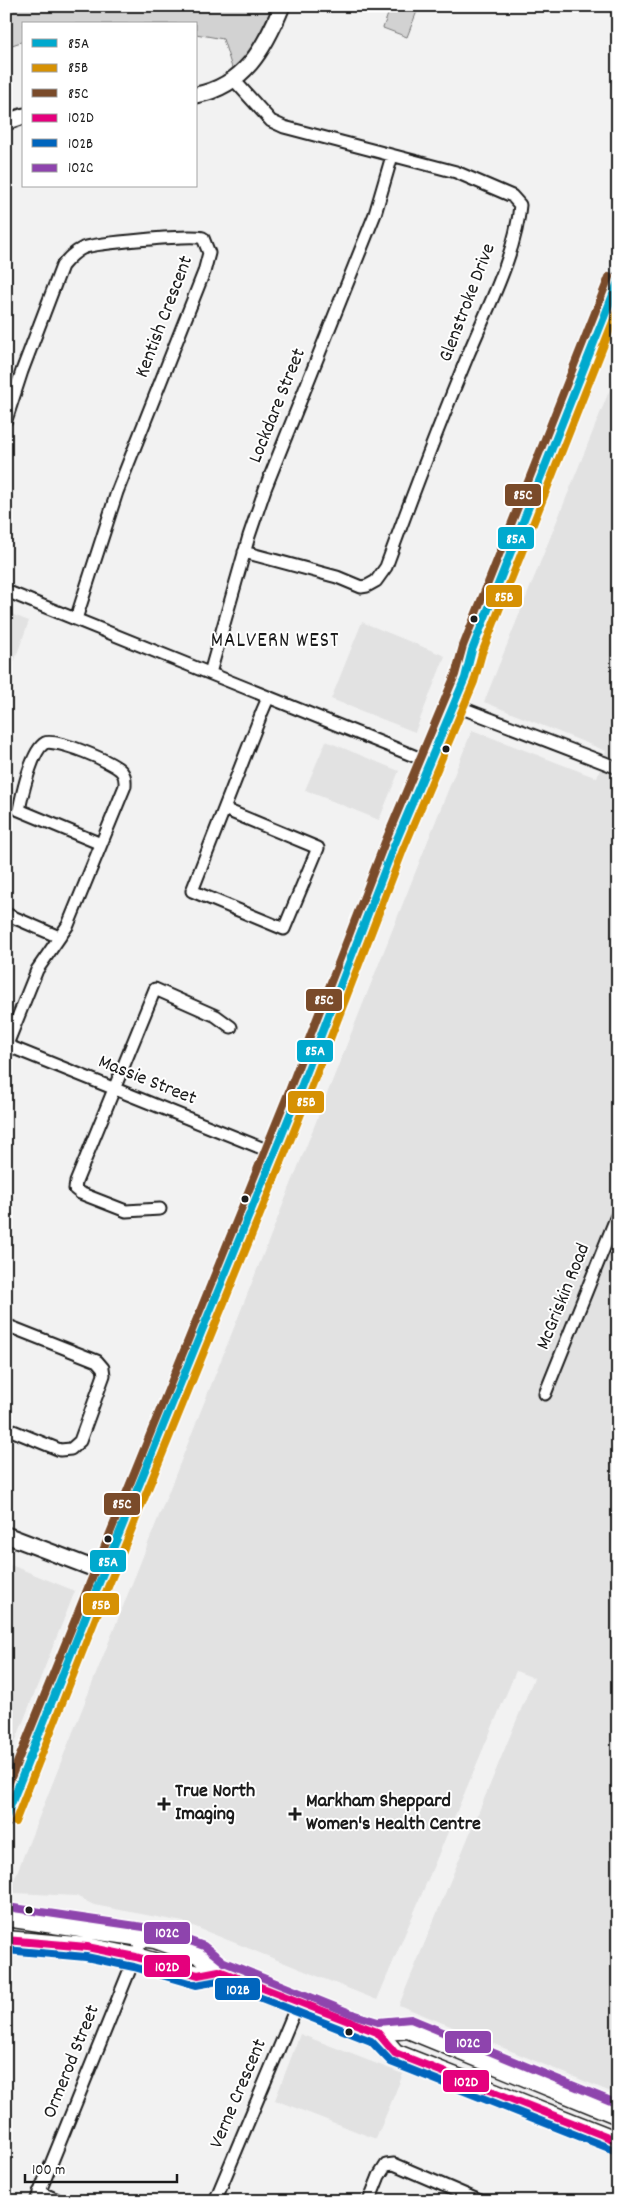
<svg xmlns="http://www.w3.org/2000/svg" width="624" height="2207" font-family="Dekko,sans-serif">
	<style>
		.built { fill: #e2e2e2 }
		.green { fill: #d2d2d2; stroke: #777 }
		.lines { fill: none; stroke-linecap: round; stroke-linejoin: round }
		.street-casing { stroke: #1c1c1c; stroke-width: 15 }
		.secondary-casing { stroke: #1c1c1c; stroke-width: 19 }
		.primary-casing { stroke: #1c1c1c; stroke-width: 21 }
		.street { stroke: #fff; stroke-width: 11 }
		.secondary { stroke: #fff; stroke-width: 15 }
		.primary { stroke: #fff; stroke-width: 18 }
		.bus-1-casing { stroke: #fff; stroke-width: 11 }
		.bus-2-casing { stroke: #fff; stroke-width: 11 }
		.bus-3-casing { stroke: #fff; stroke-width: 11 }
		.bus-4-casing { stroke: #fff; stroke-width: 11 }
		.bus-5-casing { stroke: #fff; stroke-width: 11 }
		.bus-6-casing { stroke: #fff; stroke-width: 11 }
		.bus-1 { stroke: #00a9ce; stroke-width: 8 }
		.bus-2 { stroke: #d69104; stroke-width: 8 }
		.bus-3 { stroke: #7a4b2a; stroke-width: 8 }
		.bus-4 { stroke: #e5007d; stroke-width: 8 }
		.bus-5 { stroke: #0065bd; stroke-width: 8 }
		.bus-6 { stroke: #8e44ad; stroke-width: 8 }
		.bus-dot { fill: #1c1c1c; stroke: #fff; stroke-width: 2 }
		.labels { text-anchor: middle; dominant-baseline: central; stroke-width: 4; stroke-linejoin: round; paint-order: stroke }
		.street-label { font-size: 20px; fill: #1c1c1c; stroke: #fff }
		.poi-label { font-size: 20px; font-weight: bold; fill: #1c1c1c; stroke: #fff; text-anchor: start }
		.neighbourhood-label { font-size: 21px; letter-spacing: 1px; fill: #1c1c1c; stroke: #fff }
		.line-badge { stroke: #fff; stroke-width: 2 }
		.badge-label { font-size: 14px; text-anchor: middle; font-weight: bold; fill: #fff }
	</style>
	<rect width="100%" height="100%" fill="#f2f2f2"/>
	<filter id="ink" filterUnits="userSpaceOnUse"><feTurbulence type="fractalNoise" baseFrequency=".02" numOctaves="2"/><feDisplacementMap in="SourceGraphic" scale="10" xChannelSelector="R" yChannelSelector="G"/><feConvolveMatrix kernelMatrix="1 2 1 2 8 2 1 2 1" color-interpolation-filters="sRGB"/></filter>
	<g filter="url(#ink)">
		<path class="built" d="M618 369V2095L399 2005 534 1678 516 1671 377 2000 183 1922 94 1905 76 1896 15 1893 12 1885 472 730 597 778 606 751 484 702Z
			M6 612 29 621 6 684Z
			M362 622 445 656 415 732 331 699Z
			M326 741 399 771 379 820 305 790Z
			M6 1563 75 1591 6 1765Z
			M300 2034 403 2074 376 2139 275 2100Z"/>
		<path class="green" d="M6 6H273L248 56 233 71 223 39 196 34V24H24V41L6 47Z
			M391 6H419L407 37 383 28Z"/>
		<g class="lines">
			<defs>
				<path id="street" d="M234 80 271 121 284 127 456 172 512 196 520 205C516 254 487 309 468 355 439 425 412 496 386 567L376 581 367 586 361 587 337 577 244 552
					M6 420 22 371 62 266C68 259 74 252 83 248 95 243 192 234 203 238L209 253 204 272 117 492 76 619
					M6 591 429 762
					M210 673 249 536 265 489 375 214 392 156
					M454 705 618 768
					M224 809 318 848 284 929 192 891 262 712 268 698
					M6 914 59 937
					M6 1045 274 1153
					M6 1047 37 970 68 925 125 786C125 781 126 777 122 772 115 762 55 738 45 743 32 750 22 795 19 810L101 844
					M160 1209 126 1211 80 1193 75 1189 76 1182 155 989 216 1016 231 1027
					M6 1325 97 1361 103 1368 104 1375 80 1441 71 1449 60 1450 6 1428
					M545 1394 618 1213
					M39 2192 60 2201
					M36 2201 143 1937
					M215 2201 298 2003
					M369 2201 379 2176 386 2165 394 2164 480 2201"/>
				<path id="secondary" d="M196 95C244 86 265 48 282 6
					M6 122 24 116
					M6 1535 103 1572
					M6 1818 97 1588 131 1509 296 1100 394 846 465 678 472 650 618 281"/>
				<path id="primary" d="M6 1917 155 1939 200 1955 219 1971 265 1988 352 2024 377 2032 408 2029 618 2115
					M6 1940 87 1947 136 1957 198 1975 219 1971
					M377 2032 395 2053 618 2141"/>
			</defs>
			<use href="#street" class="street-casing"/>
			<use href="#secondary" class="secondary-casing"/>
			<use href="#primary" class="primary-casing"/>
			<use href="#street" class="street"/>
			<use href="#secondary" class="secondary"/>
			<use href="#primary" class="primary"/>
			<defs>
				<path id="bus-1" d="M6 1817 97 1588 296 1100 394 846 465 678 472 650 618 282"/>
				<path id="bus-2" d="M15 1822 106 1592 305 1104 403 850 474 682 482 653 618 309"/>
				<path id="bus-3" d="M6 1790 287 1096 385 842 455 675 463 646 609 277"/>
				<path id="bus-4" d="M6 1940 87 1947 136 1957 198 1975 219 1971 377 2032 395 2053 618 2141"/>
				<path id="bus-5" d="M6 1950 86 1957 134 1967 196 1985 218 1981 371 2041 391 2062 614 2150"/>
				<path id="bus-6" d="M7 1907 157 1929 204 1946 224 1962 355 2015 378 2022 411 2019 618 2104"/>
			</defs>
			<use href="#bus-1" class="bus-1-casing"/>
			<use href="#bus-2" class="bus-2-casing"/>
			<use href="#bus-3" class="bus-3-casing"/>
			<use href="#bus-4" class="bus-4-casing"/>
			<use href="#bus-5" class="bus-5-casing"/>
			<use href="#bus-6" class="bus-6-casing"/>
			<use href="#bus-1" class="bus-1"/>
			<use href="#bus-2" class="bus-2"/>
			<use href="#bus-3" class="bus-3"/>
			<use href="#bus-4" class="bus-4"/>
			<use href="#bus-5" class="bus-5"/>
			<use href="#bus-6" class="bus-6"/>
		</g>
	</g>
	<g class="bus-dot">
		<circle cx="474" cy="619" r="4.5"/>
		<circle cx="446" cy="749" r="4.5"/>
		<circle cx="245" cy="1199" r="4.5"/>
		<circle cx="108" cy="1539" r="4.5"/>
		<path d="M161.5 1796.5h5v5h5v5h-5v5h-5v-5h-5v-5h5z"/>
		<path d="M292.5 1806.5h5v5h5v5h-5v5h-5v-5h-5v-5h5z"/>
		<circle cx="29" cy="1910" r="4.5"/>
		<circle cx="349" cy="2032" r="4.5"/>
	</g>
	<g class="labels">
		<g class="street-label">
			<text transform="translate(468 303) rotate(-69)">Glenstroke Drive</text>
			<text transform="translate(165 317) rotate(-69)">Kentish Crescent</text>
			<text transform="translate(278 406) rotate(-68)">Lockdare Street</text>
			<text transform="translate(147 1081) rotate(22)">Massie Street</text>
			<text transform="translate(564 1297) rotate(-68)">McGriskin Road</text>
			<text transform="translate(72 2062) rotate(-68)">Ormerod Street</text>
			<text transform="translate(239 2094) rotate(-67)">Verne Crescent</text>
		</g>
		<g class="poi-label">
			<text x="175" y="1792">True North<tspan x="175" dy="23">Imaging</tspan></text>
			<text x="306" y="1802">Markham Sheppard<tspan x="306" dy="23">Women's Health Centre</tspan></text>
		</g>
		<g class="neighbourhood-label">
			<text x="275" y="642">MALVERN WEST</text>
		</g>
	</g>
	<g class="line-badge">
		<rect x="504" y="483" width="38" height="24" rx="5" fill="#7a4b2a"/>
		<rect x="497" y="526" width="38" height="24" rx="5" fill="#00a9ce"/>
		<rect x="485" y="584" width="38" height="24" rx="5" fill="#d69104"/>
		<rect x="305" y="988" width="38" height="24" rx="5" fill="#7a4b2a"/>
		<rect x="296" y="1039" width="38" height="24" rx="5" fill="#00a9ce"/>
		<rect x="287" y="1090" width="38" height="24" rx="5" fill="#d69104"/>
		<rect x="103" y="1492" width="38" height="24" rx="5" fill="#7a4b2a"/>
		<rect x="89" y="1549" width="38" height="24" rx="5" fill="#00a9ce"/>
		<rect x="82" y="1592" width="38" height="24" rx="5" fill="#d69104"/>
		<rect x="143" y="1921" width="48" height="24" rx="5" fill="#8e44ad"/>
		<rect x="143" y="1954" width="48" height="24" rx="5" fill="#e5007d"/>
		<rect x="214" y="1977" width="47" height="24" rx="5" fill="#0065bd"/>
		<rect x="444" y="2030" width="48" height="24" rx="5" fill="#8e44ad"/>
		<rect x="442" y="2069" width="48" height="24" rx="5" fill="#e5007d"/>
	</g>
	<g class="badge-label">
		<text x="523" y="499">85C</text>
		<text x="516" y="543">85A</text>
		<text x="504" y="601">85B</text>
		<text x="324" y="1004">85C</text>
		<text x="315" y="1055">85A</text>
		<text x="306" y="1106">85B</text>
		<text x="122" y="1508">85C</text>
		<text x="108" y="1566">85A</text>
		<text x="101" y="1609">85B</text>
		<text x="167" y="1937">102C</text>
		<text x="167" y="1971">102D</text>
		<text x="238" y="1994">102B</text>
		<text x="468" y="2047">102C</text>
		<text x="466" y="2086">102D</text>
	</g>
	<rect width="624" height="2207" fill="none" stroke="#fff" stroke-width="25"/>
	<rect x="12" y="12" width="599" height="2182" fill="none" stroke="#1c1c1c" stroke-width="2" filter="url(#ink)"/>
	<rect x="22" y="22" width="175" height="165" fill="#ffffff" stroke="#a4a4a4"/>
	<rect x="32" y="39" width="25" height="8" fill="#00a9ce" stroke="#a4a4a4"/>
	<text x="68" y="48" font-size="15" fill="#1c1c1c">85A</text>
	<rect x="32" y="64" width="25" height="8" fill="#d69104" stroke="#a4a4a4"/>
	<text x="68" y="72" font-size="15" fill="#1c1c1c">85B</text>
	<rect x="32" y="89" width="25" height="8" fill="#7a4b2a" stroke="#a4a4a4"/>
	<text x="68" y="98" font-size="15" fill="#1c1c1c">85C</text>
	<rect x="32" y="114" width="25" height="8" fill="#e5007d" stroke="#a4a4a4"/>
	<text x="68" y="122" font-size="15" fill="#1c1c1c">102D</text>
	<rect x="32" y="139" width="25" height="8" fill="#0065bd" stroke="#a4a4a4"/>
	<text x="68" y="148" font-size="15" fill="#1c1c1c">102B</text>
	<rect x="32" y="164" width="25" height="8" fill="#8e44ad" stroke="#a4a4a4"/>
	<text x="68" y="172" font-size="15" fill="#1c1c1c">102C</text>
	<path d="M25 2174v8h152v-8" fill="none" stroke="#1c1c1c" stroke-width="2.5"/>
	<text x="32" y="2174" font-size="15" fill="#1c1c1c" stroke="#ffffff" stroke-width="4" paint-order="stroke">100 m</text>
</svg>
